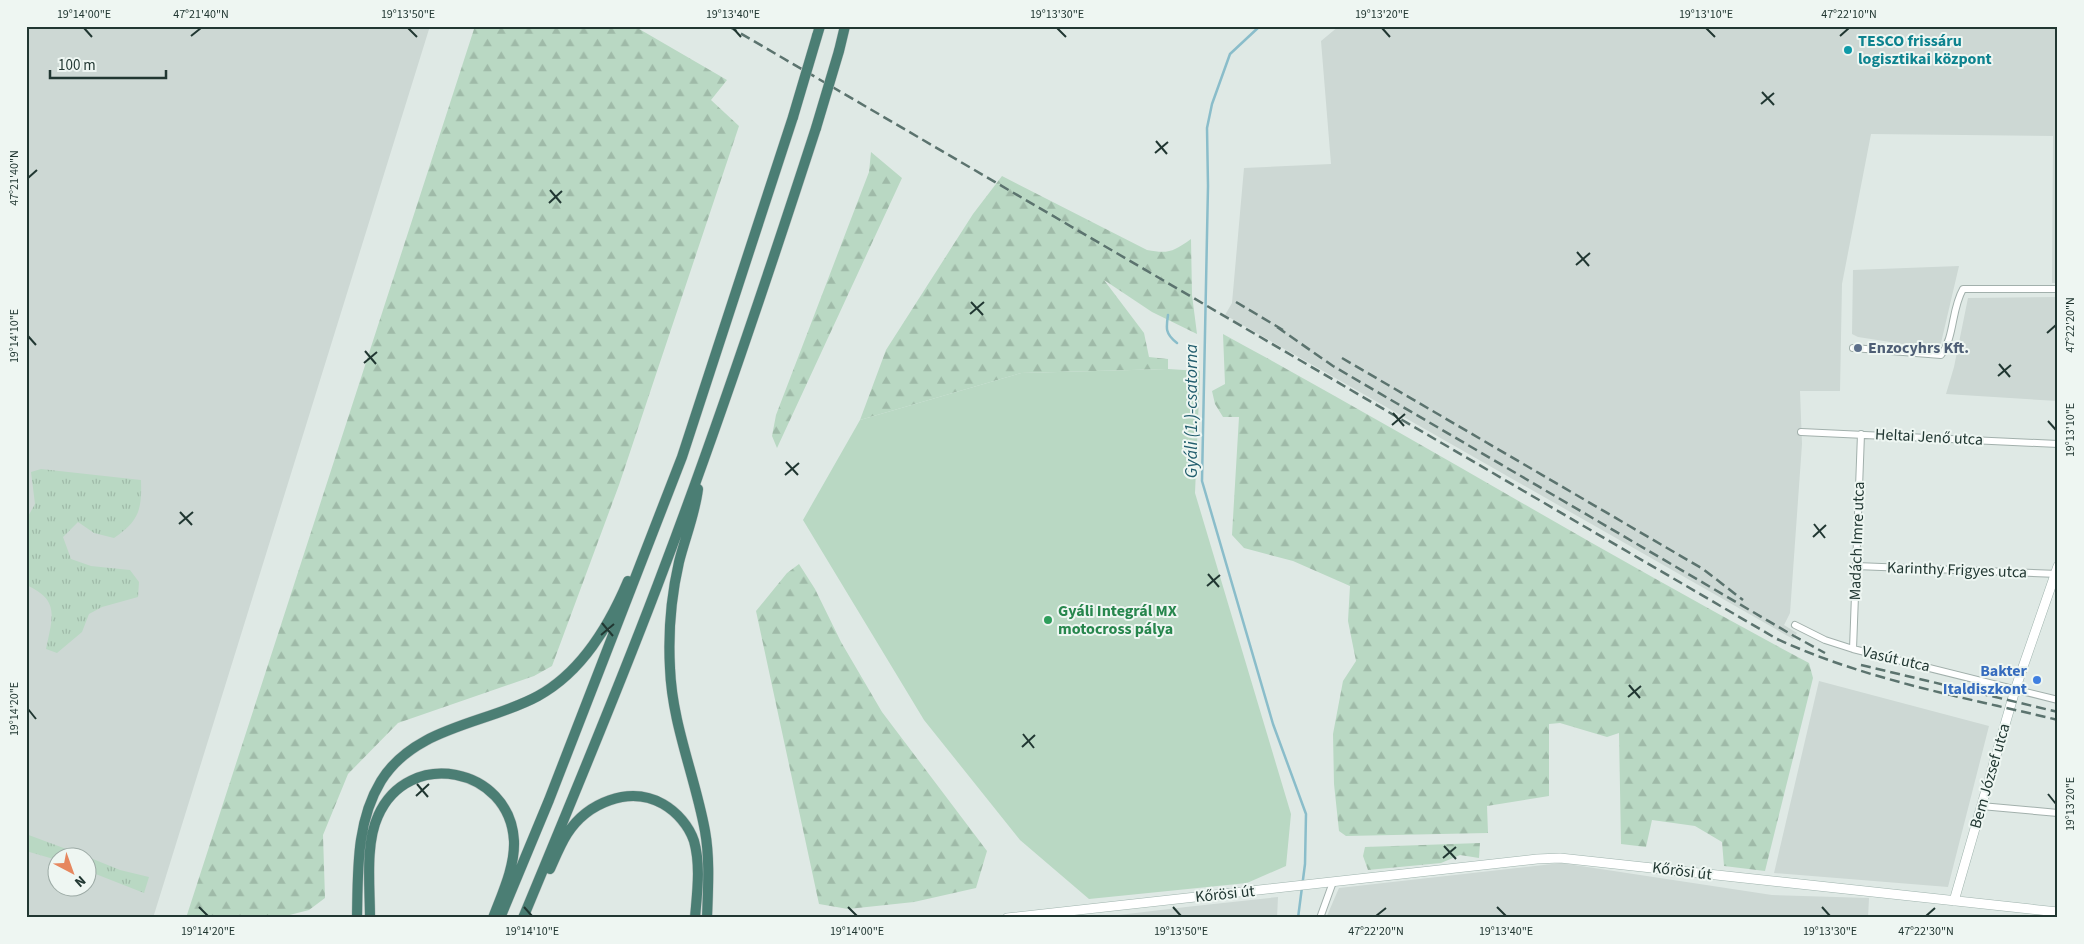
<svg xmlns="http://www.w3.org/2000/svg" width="2084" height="944" font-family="'Source Sans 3',sans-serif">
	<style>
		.built { fill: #cdd8d4; fill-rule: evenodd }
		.grass { fill: url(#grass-tufts) }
		.forest { fill: url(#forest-firs) }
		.pitch { fill: #b9d8c3 }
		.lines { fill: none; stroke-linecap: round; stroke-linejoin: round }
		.stream { stroke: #8abdca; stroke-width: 2.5 }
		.minor-casing { stroke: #a2b0ac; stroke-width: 8 }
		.secondary-casing { stroke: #9fb3ad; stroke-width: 10 }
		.trunk-casing { stroke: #bcc3c2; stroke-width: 11 }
		.minor { stroke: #fff; stroke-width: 6 }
		.secondary { stroke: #fff; stroke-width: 9 }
		.trunk { stroke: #4b7e74; stroke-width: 10 }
		.rail { stroke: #5b736e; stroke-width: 2.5; stroke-dasharray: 10 5; stroke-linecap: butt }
		.trunk-bridge-casing { stroke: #bcc3c2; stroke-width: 11; stroke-linecap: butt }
		.trunk-bridge { stroke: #4b7e74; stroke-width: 10 }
		.ticks { fill: none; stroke: #213732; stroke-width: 2 }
		.culture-dot { fill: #0f9aa8; stroke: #eef6f2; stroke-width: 2 }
		.service-dot { fill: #5c6f8a; stroke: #eef6f2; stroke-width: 2 }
		.leisure-dot { fill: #2e9e5b; stroke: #eef6f2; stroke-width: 2 }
		.shop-dot { fill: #3f7fe0; stroke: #eef6f2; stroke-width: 2 }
		.labels { text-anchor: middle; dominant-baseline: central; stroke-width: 4; stroke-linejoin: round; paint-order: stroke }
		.culture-label { font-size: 16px; font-weight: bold; fill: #0d838f; stroke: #eef6f2; text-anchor: start }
		.service-label { font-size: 16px; font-weight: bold; fill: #4e5e75; stroke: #eef6f2; text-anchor: start }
		.street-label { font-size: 16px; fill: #213732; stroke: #eef6f2 }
		.leisure-label { font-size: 16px; font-weight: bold; fill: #27864d; stroke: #eef6f2; text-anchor: start }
		.shop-label { font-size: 16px; font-weight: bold; fill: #366cbe; stroke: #eef6f2; text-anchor: end }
		.water-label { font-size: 18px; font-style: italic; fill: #215d6d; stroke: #eef6f2 }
		.neatline { fill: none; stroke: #213732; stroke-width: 2 }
		.ticks-label { font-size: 12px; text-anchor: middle; fill: #213732 }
	</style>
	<defs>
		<pattern id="grass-tufts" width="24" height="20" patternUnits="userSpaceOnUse" patternTransform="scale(1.25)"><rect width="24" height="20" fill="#b9d8c3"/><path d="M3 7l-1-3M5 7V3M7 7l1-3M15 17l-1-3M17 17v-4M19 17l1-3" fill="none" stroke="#9fbaa8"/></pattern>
		<pattern id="forest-firs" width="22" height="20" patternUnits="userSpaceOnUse" patternTransform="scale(1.25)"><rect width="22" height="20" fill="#b9d8c3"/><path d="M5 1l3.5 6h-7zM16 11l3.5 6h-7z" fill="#9fbaa8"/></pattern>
	</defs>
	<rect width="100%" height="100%" fill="#dfe9e5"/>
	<path class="built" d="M26 26H430L153 918H26ZM58 856H88V886H58Z
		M1339 26H2058V283H2052L2053 136 1871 134 1842 284 1840 391H1800L1802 444 1790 613 1784 625 1797 633 1793 639 1225 315 1232 303 1244 168 1331 164 1321 41Z
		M1959 266 1941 343 1935 349 1858 337 1852 334 1853 270Z
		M2058 297V401L1946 394 1954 367 1968 298Z
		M1819 681 1989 726 1948 887 1774 873Z
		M1561 863 1772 895 1869 898 1868 918H1326L1339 888Z
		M1278 897 1277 918 1102 917 1186 907Z"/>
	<path class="grass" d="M41 469 141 480C142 510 139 521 114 538L94 533 78 522 63 537 71 559 91 566 130 570 139 582 138 597 102 607 89 614 82 632 57 653 46 649C52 618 61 600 26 585V520L35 504 31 472Z
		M26 834 85 856H58L57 860 26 851Z
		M88 857 120 870 149 877 144 893 88 871Z"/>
	<path class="forest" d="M475 26H634L727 80 711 100 739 126 619 485 552 666 534 676 398 723 348 774 323 835 325 898 309 910 278 918H186Z
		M871 152 902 178 777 448 772 436 776 415 869 172Z
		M1002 176 1147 250C1168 254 1173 252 1191 239L1192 295 1197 334 1152 312 1104 280 1144 333 1149 357 1168 359V369L1021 373 860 420 886 350 973 214Z
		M1223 334C1420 441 1611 558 1809 663L1813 678 1765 871 1724 866 1722 842 1695 826 1652 820 1646 847 1621 844 1619 733 1607 737 1560 723 1549 724V796L1487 806 1488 833 1346 836 1339 831 1334 784 1333 734 1343 681 1356 661 1348 621 1350 586 1293 561 1244 548 1232 535 1239 417H1223L1215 404 1212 391 1225 384Z
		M799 564 815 589 841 642 882 712 987 851 976 888 914 902 848 909 819 904 756 611 787 573Z
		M1480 843 1479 858 1460 855 1441 863 1368 870 1363 856 1365 847Z"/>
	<path class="pitch" d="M1168 369 1200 371 1195 493 1291 814 1286 866 1247 883 1089 899 1020 840 924 720 803 520 860 420 1021 373Z"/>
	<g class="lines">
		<path class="stream" d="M1260 26 1230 54 1212 104 1207 128 1208 186 1202 481 1273 724 1306 814 1305 864 1298 918
			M1168 315C1166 328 1165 334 1177 343"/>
		<defs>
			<path id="minor" d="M1853 348 1941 355C1955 336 1951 310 1963 289H2058
				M1801 432 2058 444
				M1856 566 2058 574
				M1795 625 1825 640 1853 649 2058 700
				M1853 649 1861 434
				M1981 806 2058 813
				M1320 918 1333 882"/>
			<path id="secondary" d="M1954 901 2015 690 2058 566
				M1007 918 1537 859 1560 858 2058 912"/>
			<path id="trunk" d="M817 36 820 26
				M839 51 845 26
				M698 489C695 514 685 538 679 562 671 597 668 632 670 668 672 724 695 776 705 831 710 859 708 889 707 918
				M550 869C555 858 560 845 567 834 587 803 629 785 663 804 677 812 689 826 694 841 701 866 697 893 695 918
				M357 918C358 871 356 822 381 781 415 726 487 724 538 696 582 672 609 626 628 581
				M370 918C370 887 365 844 378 816 408 747 510 767 514 841 515 867 502 894 493 918
				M500 918 549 800 682 457 793 117
				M523 918C571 802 620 686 664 568 719 423 768 276 816 128"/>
		</defs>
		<use href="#minor" class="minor-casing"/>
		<use href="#secondary" class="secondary-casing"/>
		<use href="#trunk" class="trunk-casing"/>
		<use href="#minor" class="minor"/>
		<use href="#secondary" class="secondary"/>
		<use href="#trunk" class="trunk"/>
		<path class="rail" d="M728 26 1777 639C1866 680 1963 697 2058 720
			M1236 302 1283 330
			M1277 327 1333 366 1794 636 1825 653
			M1342 358 1703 569 1743 600
			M1861 665 2058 712"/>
		<defs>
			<path id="trunk-bridge" d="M793 117 817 36
				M816 128 839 51"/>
		</defs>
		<use href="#trunk-bridge" class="trunk-bridge-casing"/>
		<use href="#trunk-bridge" class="trunk-bridge"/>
	</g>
	<path class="ticks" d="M84 28 92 37M408 28 417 37M733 28 741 37M1057 28 1066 37M1382 28 1390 37M1706 28 1715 37M191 36 201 28M1840 36 1849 28M1762 92 1774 105M1761 104 1774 93M1156 141 1167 154M1155 153 1168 142M28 178 37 170M550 190 561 203M549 203 562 191M1577 252 1589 266M1576 265 1590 253M971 302 983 315M970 314 984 302M2047 333 2056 325M28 336 36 345M365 351 376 364M364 363 377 352M1999 364 2010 377M1998 376 2011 365M1393 413 1404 426M2048 421 2056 430M1392 425 1405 414M786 462 798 475M785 475 799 463M180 512 192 525M179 524 193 512M1814 524 1825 538M1813 537 1826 525M1208 574 1219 587M1207 586 1220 575M602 623 613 636M601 635 614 624M1629 685 1640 698M1628 697 1641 686M28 709 36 719M1023 734 1034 748M1022 747 1035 735M417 784 428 797M2048 794 2056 804M416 796 429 784M1444 846 1456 859M1443 858 1456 847M199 907 208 916M524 907 532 916M848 907 857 916M1173 907 1181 916M1497 907 1506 916M1822 907 1830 916M1376 916 1386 908M1926 916 1935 908"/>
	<circle class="culture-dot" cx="1848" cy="50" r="5"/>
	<circle class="service-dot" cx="1858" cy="348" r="5"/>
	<circle class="leisure-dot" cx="1048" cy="620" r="5"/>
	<circle class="shop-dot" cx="2037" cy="680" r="5"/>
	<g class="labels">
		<g class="culture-label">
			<text x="1858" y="41">TESCO frissáru<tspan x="1858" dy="18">logisztikai központ</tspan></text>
		</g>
		<g class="service-label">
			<text x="1868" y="348">Enzocyhrs Kft.</text>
		</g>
		<g class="street-label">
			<text transform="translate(1929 437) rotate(3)">Heltai Jenő utca</text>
			<text transform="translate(1857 541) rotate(-88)">Madách Imre utca</text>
			<text transform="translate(1957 570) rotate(2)">Karinthy Frigyes utca</text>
			<text transform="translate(1896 659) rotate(13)">Vasút utca</text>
			<text transform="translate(1990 776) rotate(-74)">Bem József utca</text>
			<text transform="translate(1682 871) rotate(7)">Kőrösi út</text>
			<text transform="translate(1225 894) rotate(-6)">Kőrösi út</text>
		</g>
		<g class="leisure-label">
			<text x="1058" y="611">Gyáli Integrál MX<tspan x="1058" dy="18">motocross pálya</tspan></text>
		</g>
		<g class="shop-label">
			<text x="2027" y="671">Bakter<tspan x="2027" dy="18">Italdiszkont</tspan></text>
		</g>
		<g class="water-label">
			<text transform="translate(1191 411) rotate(-90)">Gyáli (1.)-csatorna</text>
		</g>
	</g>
	<rect width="2084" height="944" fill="none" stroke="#eef6f2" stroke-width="55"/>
	<g transform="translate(72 872) rotate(139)"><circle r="24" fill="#eef6f2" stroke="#9caaa5"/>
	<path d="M0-4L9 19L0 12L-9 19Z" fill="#e6875f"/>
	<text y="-8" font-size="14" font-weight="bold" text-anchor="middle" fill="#213732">N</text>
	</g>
	<path d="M50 70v8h116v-8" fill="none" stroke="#213732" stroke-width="2.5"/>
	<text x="58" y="70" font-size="15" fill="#213732" stroke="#eef6f2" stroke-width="4" paint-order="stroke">100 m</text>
	<rect x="28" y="28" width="2028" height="888" class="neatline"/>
	<g class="ticks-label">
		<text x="84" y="18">19°14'00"E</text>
		<text x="201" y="18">47°21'40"N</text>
		<text x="408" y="18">19°13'50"E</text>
		<text x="733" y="18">19°13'40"E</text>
		<text x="1057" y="18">19°13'30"E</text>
		<text x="1382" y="18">19°13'20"E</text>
		<text x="1706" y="18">19°13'10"E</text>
		<text x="1849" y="18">47°22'10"N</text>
		<text transform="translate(14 178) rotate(-90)" y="4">47°21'40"N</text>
		<text transform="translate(2070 325) rotate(-90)" y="4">47°22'20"N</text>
		<text transform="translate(14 336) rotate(-90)" y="4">19°14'10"E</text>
		<text transform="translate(2070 430) rotate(-90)" y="4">19°13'10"E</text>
		<text transform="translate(14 709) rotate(-90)" y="4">19°14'20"E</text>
		<text transform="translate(2070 804) rotate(-90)" y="4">19°13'20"E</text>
		<text x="208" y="935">19°14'20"E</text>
		<text x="532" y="935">19°14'10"E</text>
		<text x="857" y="935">19°14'00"E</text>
		<text x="1181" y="935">19°13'50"E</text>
		<text x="1376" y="935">47°22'20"N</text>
		<text x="1506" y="935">19°13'40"E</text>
		<text x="1830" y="935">19°13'30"E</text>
		<text x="1926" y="935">47°22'30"N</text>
	</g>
</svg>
